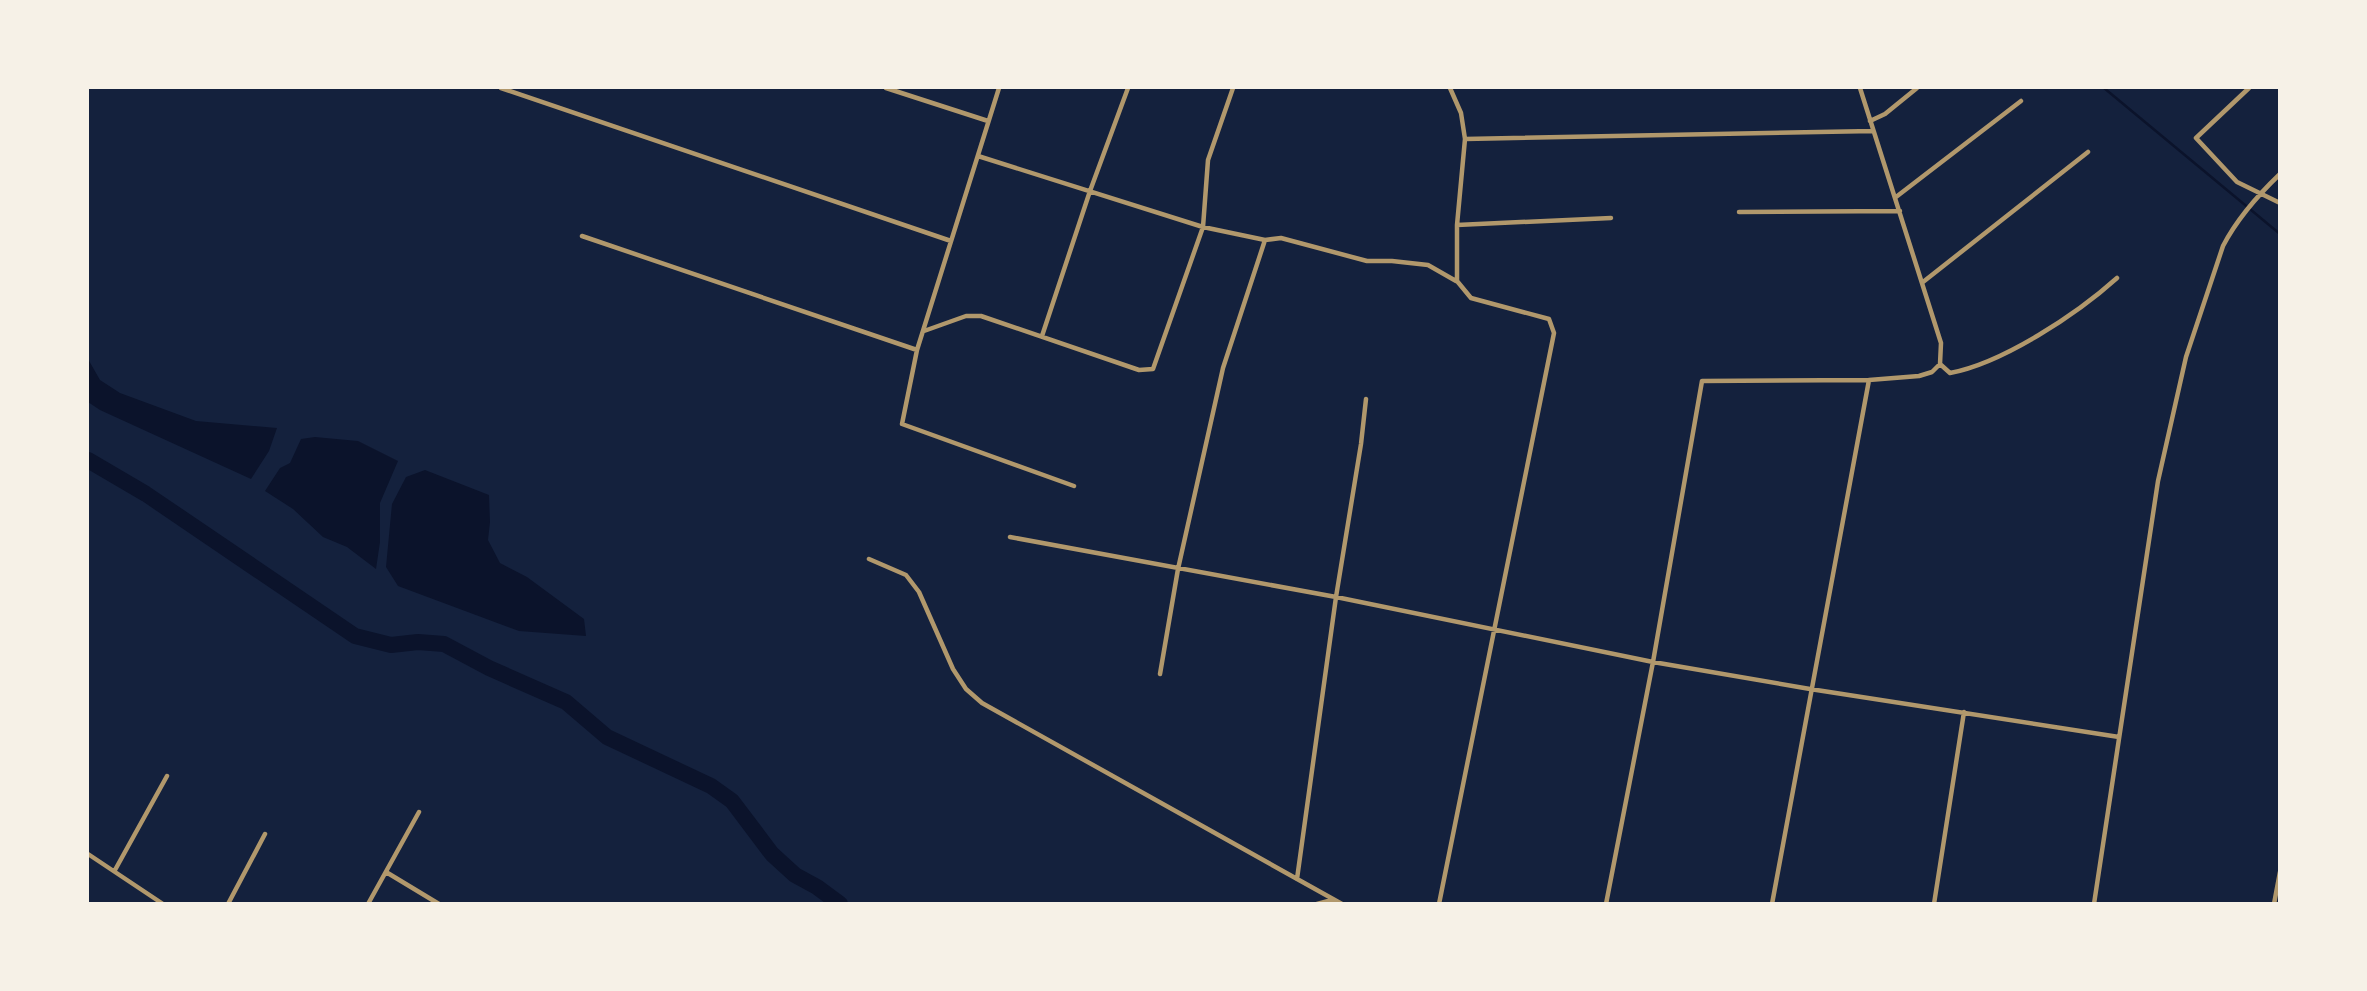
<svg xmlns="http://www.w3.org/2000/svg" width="2367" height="991" font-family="Roboto,sans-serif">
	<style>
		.water { fill: #0b132b }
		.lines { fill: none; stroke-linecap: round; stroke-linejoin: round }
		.stream { stroke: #0b132b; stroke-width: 2.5 }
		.river { stroke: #0b132b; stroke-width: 16 }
		.minor { stroke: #b1986c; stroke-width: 4.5 }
	</style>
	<rect width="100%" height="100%" fill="#14213d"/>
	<path class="water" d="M88 359 100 380 120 393 196 421 277 428 269 451 251 479 100 410 88 402Z
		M315 437 358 441 398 461 380 503V542L376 569 347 547 323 537 293 509 265 491 280 468 290 463 301 439Z
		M425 470 489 495 490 522 488 540 500 563 527 577 584 619 586 636 519 631 398 586 386 567 392 504 406 477Z"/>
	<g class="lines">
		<path class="stream" d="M2104 88 2280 234"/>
		<path class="river" d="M88 460 146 494 355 636 391 645 418 642 444 644 489 668 566 702 607 737 711 786 732 801 772 854 795 875 817 887 840 904"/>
		<path class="minor" d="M501 88 951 241
			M886 88 988 121
			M999 88 917 350 902 424 1074 486
			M1860 88 1941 343 1940 364
			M2249 88 2196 138 2237 182 2280 203
			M1870 121 1885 114 1917 88
			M1465 139 1873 131
			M978 156 1203 227 1265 240 1281 238 1367 261H1392L1428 265 1456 281
			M1896 197 2021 101
			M1739 212 1900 211
			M1457 225 1611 218
			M582 236 917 350
			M1923 282 2088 152
			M924 331 966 316H981L1139 370 1153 369 1203 227 1208 160 1233 88
			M1042 336 1090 191 1128 88
			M1010 537 1336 597 1653 662 1810 689 2119 737
			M869 559 906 575 919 592 953 669 966 689 982 703 1342 904
			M1160 674 1178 569 1223 368 1265 240
			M88 854 163 904
			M115 870 167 776
			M386 872 439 904
			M1297 879 1336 597 1361 444 1366 399
			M228 904 265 834
			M368 904 419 812
			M1317 904 1332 900
			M1439 904 1554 333 1549 319 1471 298 1457 281V225L1465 139 1461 113 1450 88
			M1606 904 1653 662 1702 381 1869 380 1919 376 1932 372 1940 364 1950 373C2003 363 2077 314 2117 278
			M1772 904 1869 380
			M1934 904 1964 712
			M2094 904 2158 481 2186 357 2223 246C2237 219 2257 196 2280 174
			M2274 904 2280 872"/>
	</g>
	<rect width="2367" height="991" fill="none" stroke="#f6f1e7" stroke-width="178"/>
</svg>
